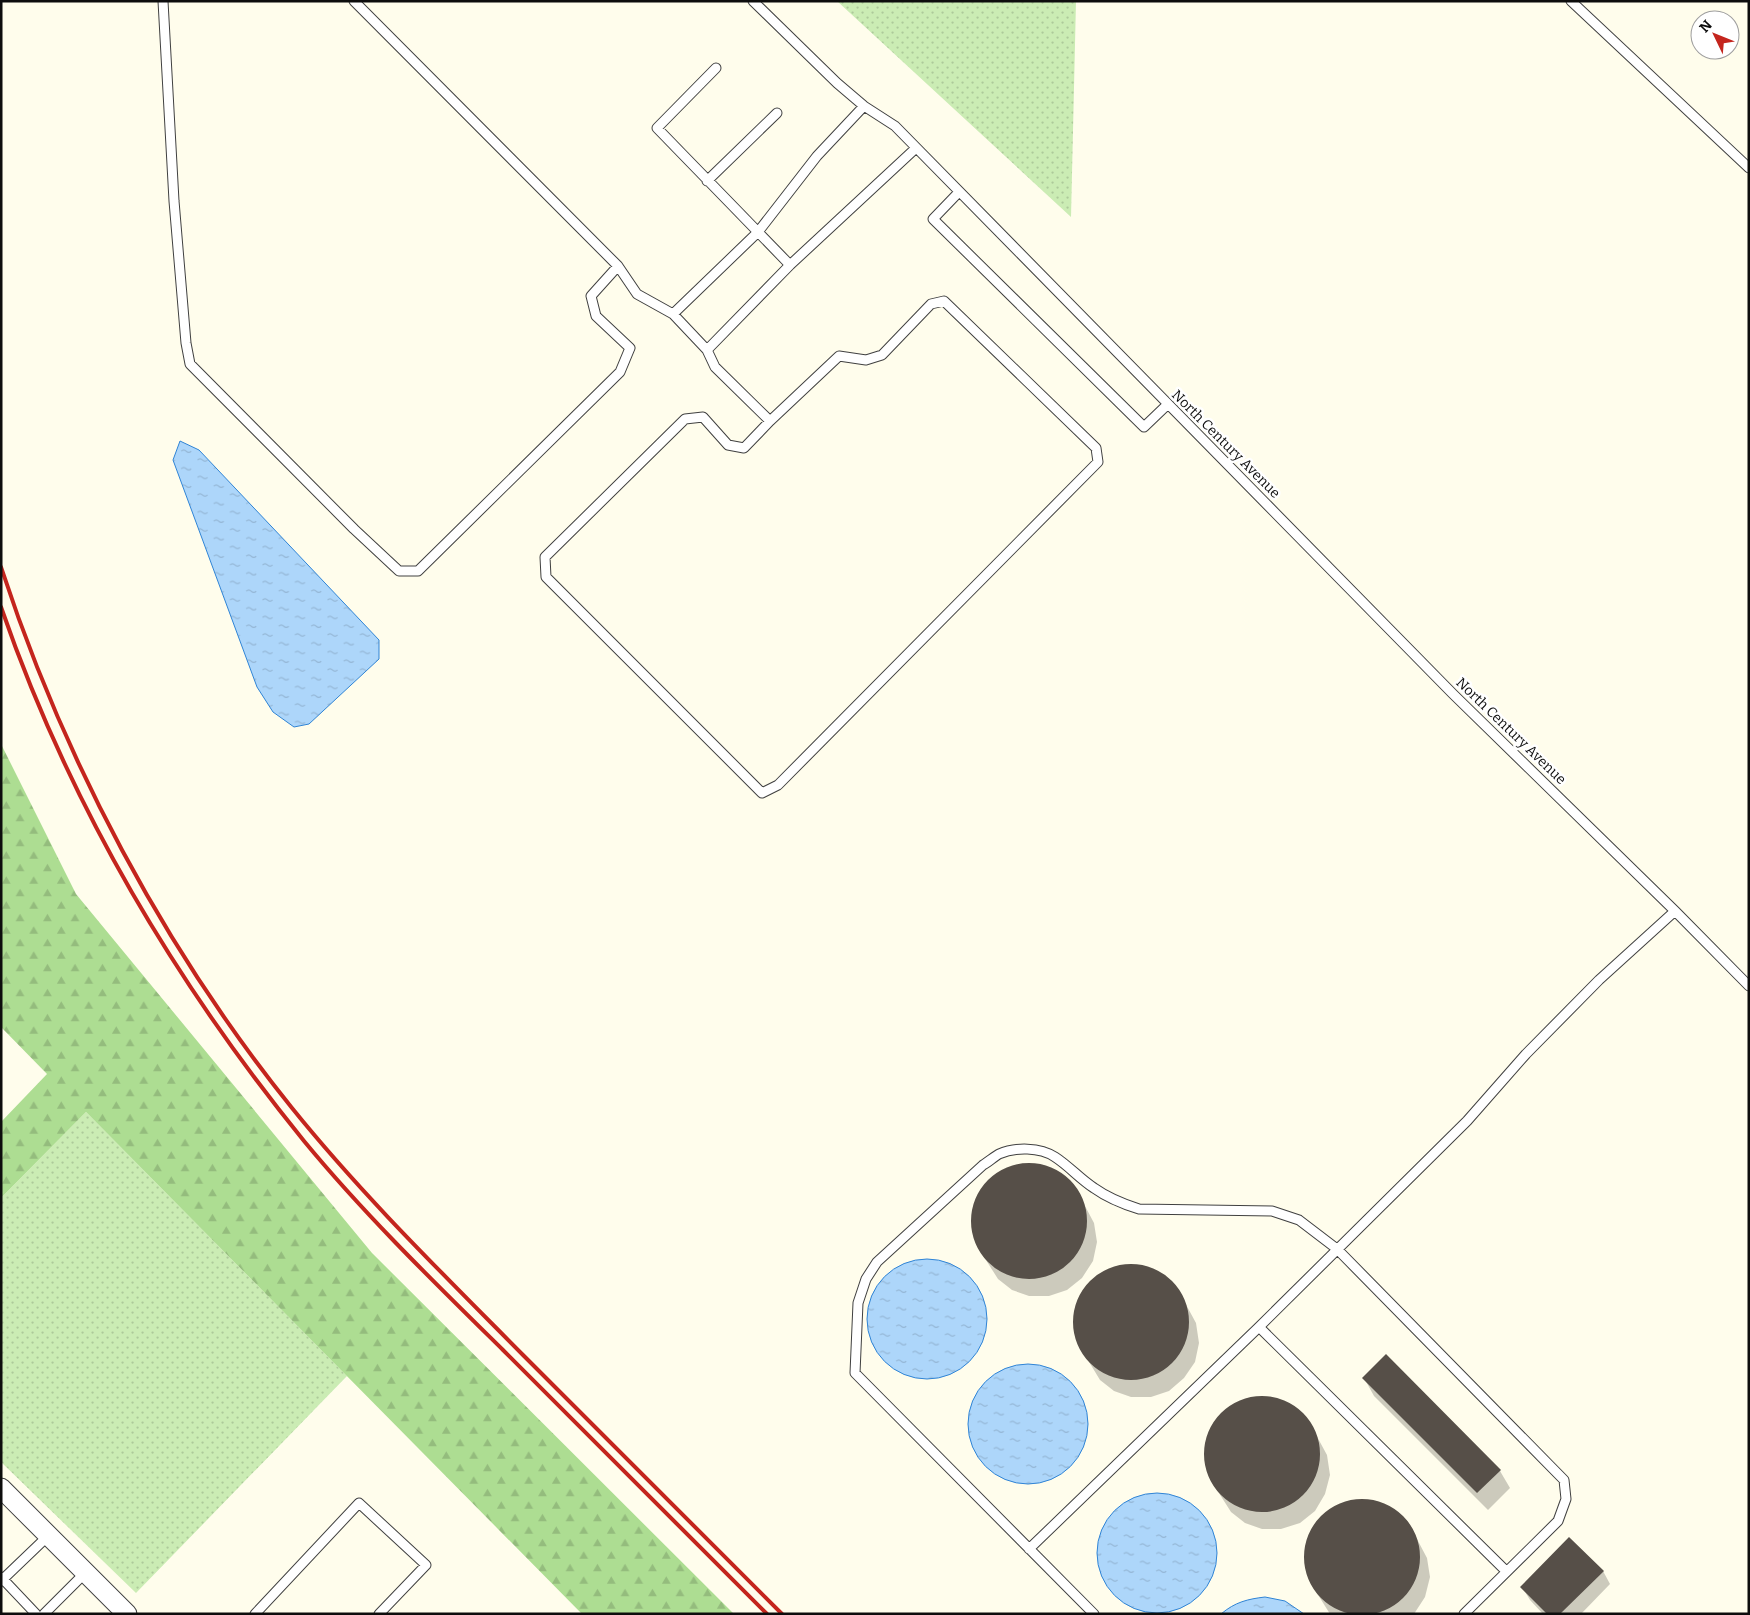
<svg xmlns="http://www.w3.org/2000/svg" width="1750" height="1615" font-family="Bitter,serif">
	<style>
		.grass { fill: url(#grass-dots) }
		.forest { fill: url(#forest-firs) }
		.water { fill: url(#water-ripples); stroke: #3084d5 }
		.shadow { fill: #0003 }
		.building { fill: #564f48 }
		.lines { fill: none; stroke-linecap: round; stroke-linejoin: round }
		.service-casing { stroke: #404040; stroke-width: 11 }
		.minor-casing { stroke: #404040; stroke-width: 21 }
		.service { stroke: #fff; stroke-width: 9 }
		.minor { stroke: #fff; stroke-width: 19 }
		.rail { stroke: #c4251d; stroke-width: 4 }
		.labels { text-anchor: middle; dominant-baseline: central; stroke-width: 5; stroke-linejoin: round; paint-order: stroke }
		.street-label { font-size: 14px; fill: #0d0d0d; stroke: #fff }
	</style>
	<defs>
		<pattern id="grass-dots" width="8" height="8" patternUnits="userSpaceOnUse" patternTransform="scale(1.25)"><rect width="8" height="8" fill="#cbecb4"/><path d="M2 2h.1M6 6h.1" fill="none" stroke="#adc99a" stroke-width="1.8" stroke-linecap="round"/></pattern>
		<pattern id="forest-firs" width="22" height="20" patternUnits="userSpaceOnUse" patternTransform="scale(1.25)"><rect width="22" height="20" fill="#addd92"/><path d="M5 1l3.5 6h-7zM16 11l3.5 6h-7z" fill="#94bc7d"/></pattern>
		<pattern id="water-ripples" width="26" height="14" patternUnits="userSpaceOnUse" patternTransform="scale(1.25)"><rect width="26" height="14" fill="#add6fa"/><path d="M2 4q2-2 4 0t4 0M15 11q2-2 4 0t4 0" fill="none" stroke="#94b6d5"/></pattern>
	</defs>
	<rect width="100%" height="100%" fill="#fffdec"/>
	<path class="grass" d="M837 1H1076L1071 217Z
		M86 1112 347 1376 136 1593 1 1462V1198Z"/>
	<path class="forest" d="M1 744 76 894 372 1253 734 1614H582L86 1112 1 1198V1122L47 1074 1 1027Z"/>
	<path class="water" d="M180 441 199 450 379 640V659L309 724 294 727 273 712 257 687 173 460Z
		M867 1319a60 60 0 1 1 120 0a60 60 0 1 1-120 0Z
		M968 1424a60 60 0 1 1 120 0a60 60 0 1 1-120 0Z
		M1097 1553a60 60 0 1 1 120 0a60 60 0 1 1-120 0Z
		M1265 1597 1285 1601 1304 1614H1221C1235 1602 1248 1599 1265 1597Z"/>
	<path class="shadow" d="M1023 1165 1043 1166 1060 1173 1075 1187 1094 1223 1097 1242 1093 1261 1082 1278 1067 1290 1049 1296H1029L1012 1290 998 1279 977 1246 972 1229 973 1211 979 1194 990 1180 1004 1170Z
		M1125 1265 1145 1267 1163 1274 1177 1288 1196 1323 1199 1343 1195 1362 1184 1378 1169 1391 1151 1397H1131L1114 1391 1100 1380 1080 1347 1074 1330 1075 1312 1081 1295 1092 1281 1106 1271Z
		M1364 1378 1500 1471 1510 1488 1488 1510 1374 1396Z
		M1256 1397 1275 1398 1293 1406 1308 1420 1327 1455 1330 1475 1325 1494 1315 1511 1300 1523 1281 1529H1262L1245 1523 1231 1512 1210 1479 1205 1462 1206 1444 1212 1427 1223 1413 1237 1403Z
		M1356 1500 1375 1501 1393 1509 1408 1522 1427 1558 1430 1577 1425 1597 1414 1614H1330L1310 1582 1305 1565 1306 1546 1312 1530 1322 1516 1337 1505Z
		M1603 1571 1610 1584 1581 1614H1543L1530 1600 1522 1587Z"/>
	<path class="building" d="M971 1221a58 58 0 1 1 116 0a58 58 0 1 1-116 0Z
		M1073 1322a58 58 0 1 1 116 0a58 58 0 1 1-116 0Z
		M1386 1354 1501 1470 1477 1493 1362 1378Z
		M1204 1454a58 58 0 1 1 116 0a58 58 0 1 1-116 0Z
		M1304 1557a58 58 0 1 1 116 0a58 58 0 1 1-116 0Z
		M1569 1537 1604 1571 1560 1614H1547L1520 1587Z"/>
	<g class="lines">
		<defs>
			<path id="service" d="M163 1 174 201 186 343 190 364 354 529 399 571H418L620 372 630 348 596 316 591 296 618 266
				M354 1 618 266 637 294 673 314
				M753 1 837 83 864 106 895 126 1453 694 1675 911 1749 986
				M1571 1 1749 168
				M716 68 657 128 758 232 673 314 707 350 790 265
				M864 106 817 156 758 232 790 265 916 148
				M707 181 777 113
				M959 192 933 219 1144 427 1168 404
				M707 350 715 367 770 421 839 356 866 360 882 355 931 304 944 301 1096 448 1098 462 778 785 762 793 546 577 545 557 685 419 703 417 728 445 744 448 770 421
				M1259 1327 1506 1571
				M1029 1549 1259 1327 1467 1121 1526 1054 1599 980 1675 911
				M1 1577 36 1614
				M1 1581 49 1535
				M44 1614 86 1572
				M255 1614 359 1503 426 1565 379 1614
				M1094 1614 855 1373 858 1303 866 1279 877 1262 983 1165C988 1162 994 1157 999 1154 1015 1147 1040 1147 1055 1157 1069 1166 1080 1179 1094 1188 1108 1198 1123 1204 1139 1209L1272 1211 1299 1220 1337 1249 1564 1480 1566 1499 1558 1521 1464 1614"/>
			<path id="minor" d="M1 1488 127 1614"/>
		</defs>
		<use href="#service" class="service-casing"/>
		<use href="#minor" class="minor-casing"/>
		<use href="#service" class="service"/>
		<use href="#minor" class="minor"/>
		<path class="rail" d="M1 567C64 760 164 949 292 1108 363 1196 444 1275 523 1355 610 1441 696 1528 782 1614
			M1 607C68 801 174 981 304 1141 365 1215 435 1283 503 1350 591 1438 679 1526 767 1614"/>
	</g>
	<g class="labels">
		<g class="street-label">
			<text transform="translate(1226 444) rotate(45)">North Century Avenue</text>
			<text transform="translate(1511 731) rotate(44)">North Century Avenue</text>
		</g>
	</g>
	<rect width="1750" height="1615" fill="none" stroke="#0d0d0d" stroke-width="5"/>
	<g transform="translate(1715 35) rotate(313)"><circle r="24" fill="#ffffff" stroke="#9e9e9e"/>
	<path d="M0-4L9 19L0 12L-9 19Z" fill="#c4251d"/>
	<text y="-8" font-size="14" font-weight="bold" text-anchor="middle" fill="#0d0d0d">N</text>
	</g>
</svg>
